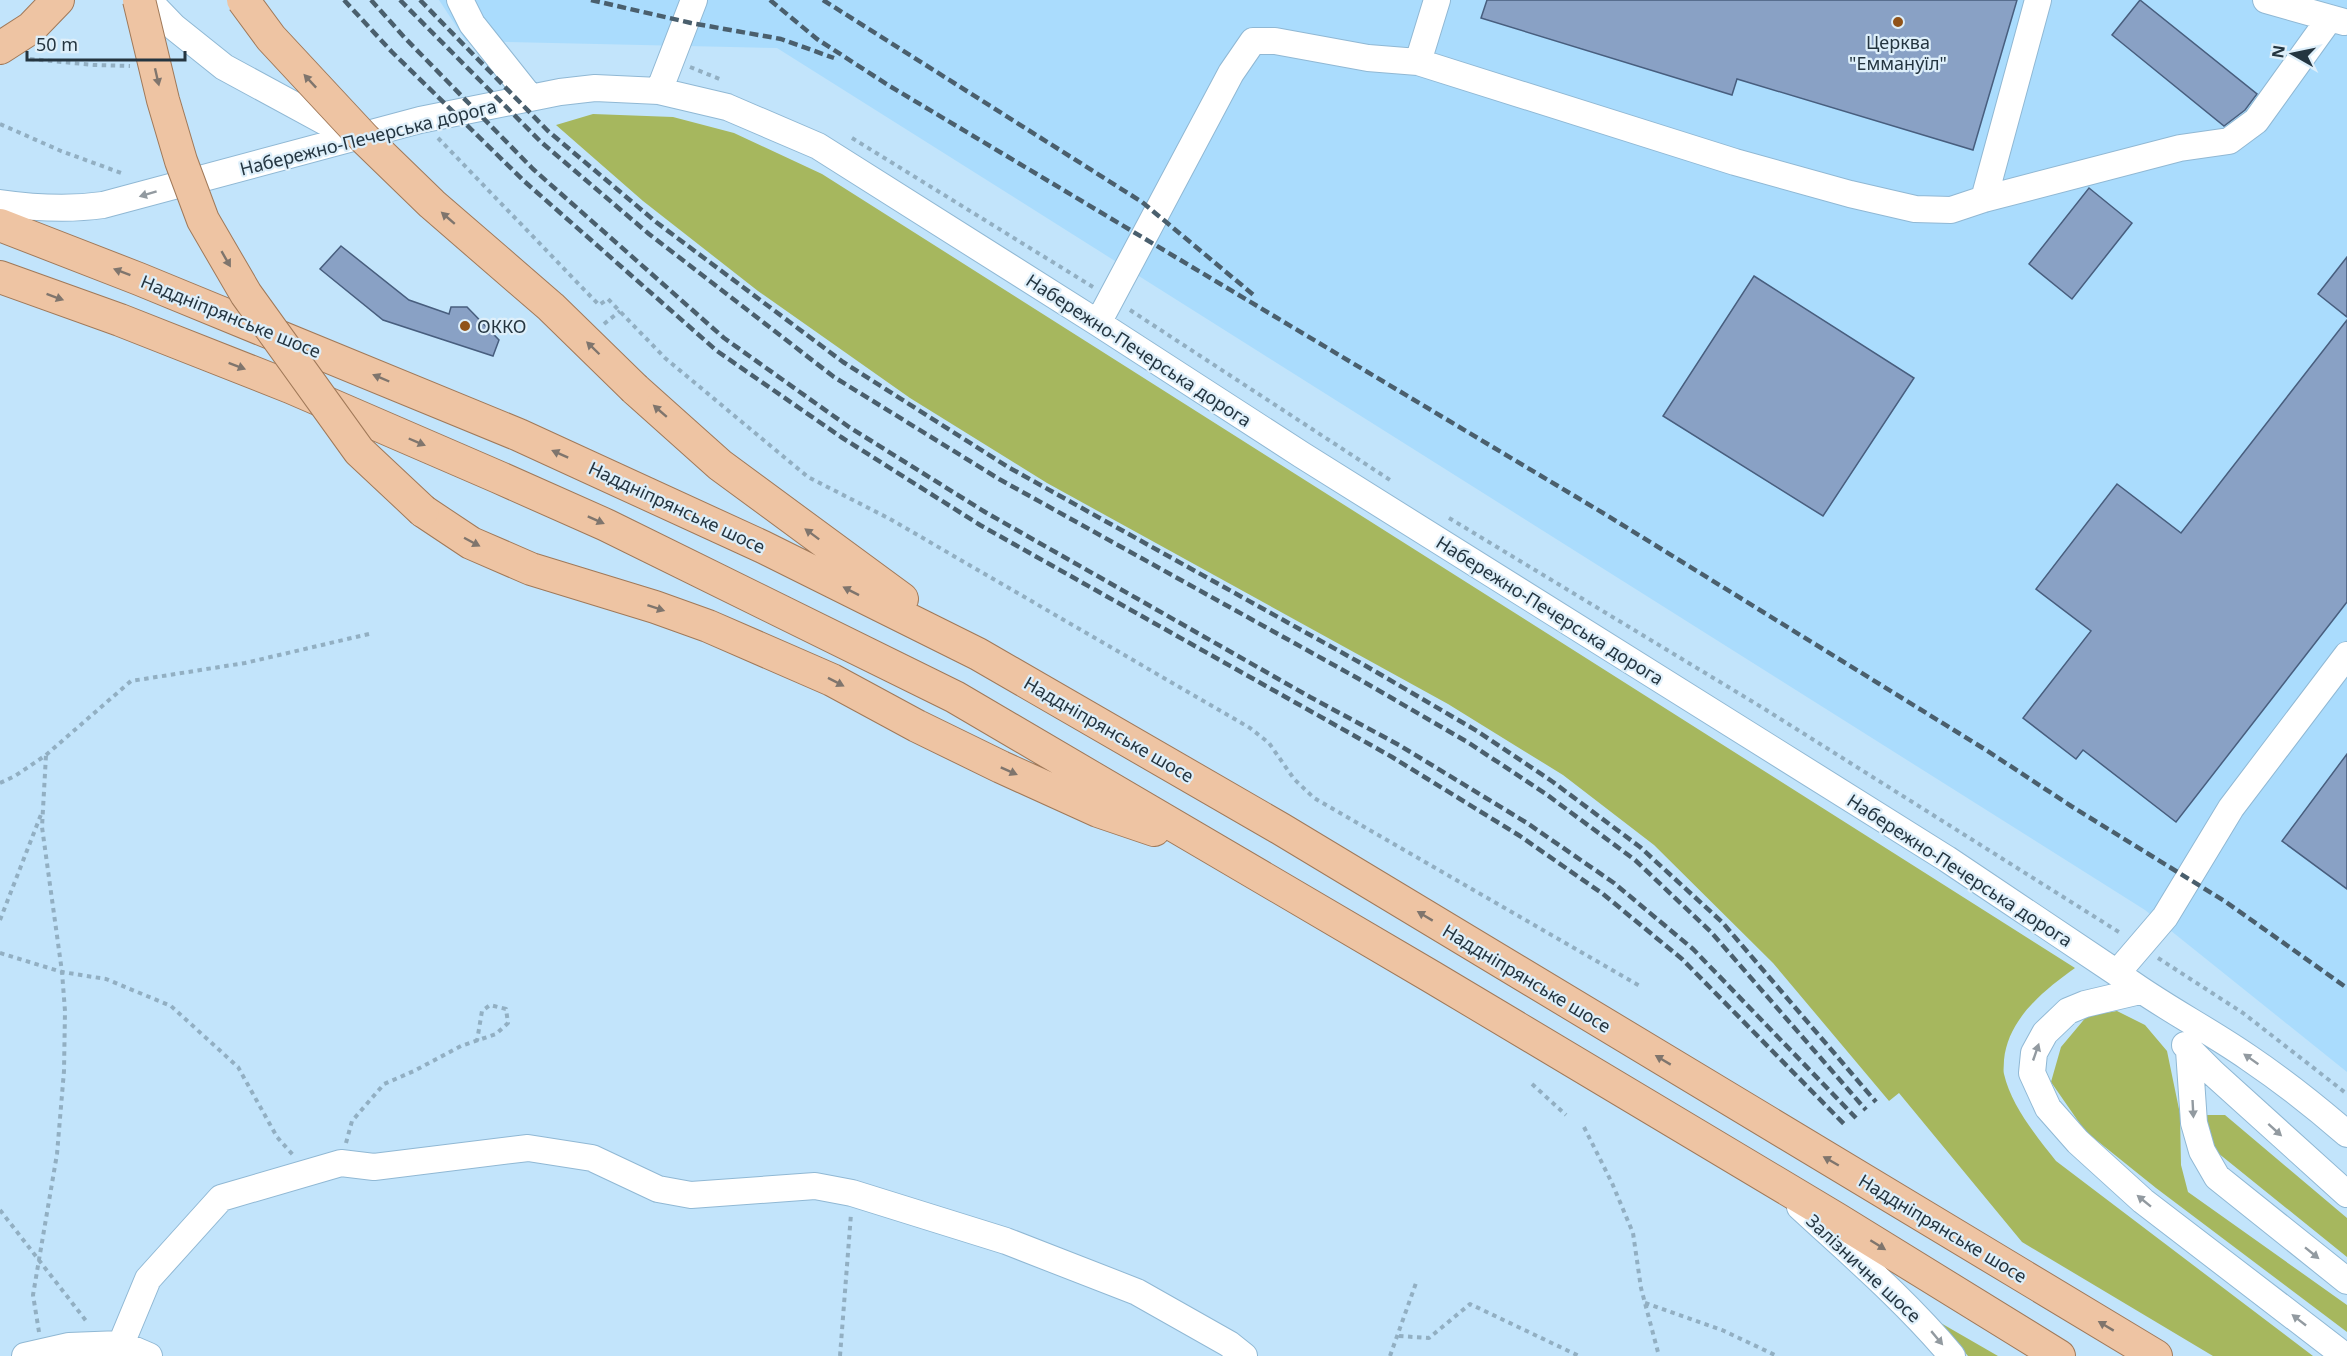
<svg xmlns="http://www.w3.org/2000/svg" width="2347" height="1356" font-family="'Noto Sans',sans-serif">
	<style>
		.built { fill: #aadcfd }
		.green { fill: #a6b75e }
		.building { fill: #89a1c5; stroke: #485e7e; stroke-width: 1.5 }
		.lines { fill: none; stroke-linecap: round; stroke-linejoin: round }
		.minor-casing { stroke: #90b8d4; stroke-width: 28 }
		.major-casing { stroke: #a07959; stroke-width: 34 }
		.path { stroke: #92afc2; stroke-width: 4; stroke-dasharray: 4.5 4.5; stroke-linecap: butt }
		.minor { stroke: #fff; stroke-width: 26 }
		.major { stroke: #eec4a3; stroke-width: 32 }
		.rail { stroke: #4a5f6d; stroke-width: 4.5; stroke-dasharray: 9 4.5; stroke-linecap: butt }
		.major-bridge-casing { stroke: #a07959; stroke-width: 34; stroke-linecap: butt }
		.major-bridge { stroke: #eec4a3; stroke-width: 32 }
		.oneway { fill: #7f756d }
		.oneway2 { fill: #929aa0 }
		.poi-dot { fill: #915319; stroke: #deeffa; stroke-width: 2 }
		.labels { text-anchor: middle; dominant-baseline: central; stroke-width: 4.5; stroke-linejoin: round; paint-order: stroke }
		.poi-label { font-size: 18px; fill: #243540; stroke: #deeffa }
		.street-label { font-size: 18px; fill: #243540; stroke: #deeffa }
	</style>
	<rect width="100%" height="100%" fill="#c2e4fb"/>
	<path class="built" d="M439 0H2347V1072L2145 910 777 48 466 41Z"/>
	<path class="green" d="M593 114 673 117 734 133 822 174 2075 968C2043 991 2008 1019 2004 1060 2004 1065 2003 1070 2004 1074 2011 1105 2036 1136 2056 1161L2313 1356H2213L2022 1242 1899 1093 1889 1101 1773 963 1654 845 1563 775 1448 704 1047 483 910 398 758 291 643 201 556 125Z
		M2117 1011 2145 1025 2167 1051 2180 1114 2181 1165 2188 1192 2347 1305V1332L2156 1188 2085 1131 2051 1082 2061 1047 2087 1016Z
		M2206 1115H2225L2347 1218V1257L2218 1153 2207 1136Z
		M1939 1322 1998 1356H1968Z"/>
	<path class="building" d="M1487 0H2017L1973 150 1737 79 1732 95 1481 18Z
		M2140 0 2257 94 2245 110 2224 126 2112 35Z
		M2089 188 2132 223 2072 299 2029 264Z
		M341 246 409 300 449 314 451 307H467L499 340 493 356 383 320 320 269Z
		M2347 257V317L2318 294Z
		M1754 276 1914 378 1823 516 1663 416Z
		M2347 320V602L2176 822 2083 750 2076 759 2023 718 2091 631 2036 589 2117 484 2181 533Z
		M2347 754V889L2282 841Z"/>
	<g class="lines">
		<defs>
			<path id="minor" d="M148 0 174 27 224 67 353 137
				M460 0 472 24 530 97
				M2266 0 2344 22
				M1418 62 1437 0
				M659 91 694 0
				M1984 199 2038 0
				M0 203C35 208 67 210 103 205L420 120 560 92 595 88 659 91 727 107 818 146 1098 323 1302 455 1947 859 2117 973C2159 1005 2206 1028 2249 1058 2283 1081 2316 1107 2347 1134
				M1098 323 1231 73 1253 41H1275L1368 58 1418 62 1735 162 1850 194 1915 209 1951 210 1984 199 2180 148 2229 141 2256 121 2330 18
				M2117 973 2165 917 2231 808 2347 655
				M2140 991 2085 1004 2068 1011 2045 1033 2034 1053 2032 1073 2048 1108 2078 1142 2143 1201 2345 1356
				M2185 1045 2213 1073 2347 1194
				M2189 1050 2194 1123 2202 1151 2217 1177 2347 1281
				M1800 1207C1852 1255 1906 1301 1952 1356
				M121 1344 148 1279 221 1198 341 1163 374 1167 528 1148 592 1158 658 1189 691 1195 815 1186 852 1193 1006 1241 1137 1292 1229 1344 1244 1356
				M25 1356 69 1346 121 1344 149 1356"/>
			<path id="major" d="M0 48 31 28 58 0
				M0 225 139 279 519 435 763 547 978 654 1281 829 2156 1356
				M0 277 120 320 290 387 498 477 606 525 955 697 1432 977 1837 1219 2059 1356
				M635 389 720 465 902 599
				M423 511 471 543 531 569 655 607 708 626 832 680 917 726 1001 767 1098 811 1154 830"/>
		</defs>
		<use href="#minor" class="minor-casing"/>
		<use href="#major" class="major-casing"/>
		<path class="path" d="M30 59 94 65 130 66
			M690 67 722 80
			M0 124 61 151 124 174
			M438 138 599 305 608 299 665 358 808 477 890 519 1250 728 1269 743 1294 779 1314 798 1640 986
			M852 138 1093 287
			M1130 310 1390 480
			M604 324 620 311
			M1449 518 1763 708 2122 934
			M0 783 15 776 46 755 131 681 245 663 373 633
			M0 920 42 812
			M0 953 62 972 106 979 171 1006 238 1067 277 1137 293 1155
			M2158 958 2243 1013 2347 1094
			M1532 1084 1566 1115
			M1584 1127 1612 1183 1633 1233 1641 1288 1659 1356
			M346 1143 352 1121 384 1084 414 1071 461 1046 496 1034 508 1023 506 1009 490 1005 482 1011 477 1041
			M0 1210 87 1322
			M1645 1303 1722 1330 1777 1356
			M39 1332 33 1295 57 1154 64 1071 65 1011 62 972 42 827 46 755
			M1399 1336 1429 1338 1470 1304 1579 1356
			M840 1356 851 1214
			M1390 1356 1416 1283"/>
		<use href="#minor" class="minor"/>
		<use href="#major" class="major"/>
		<path class="rail" d="M344 0 392 52 524 181 717 351 841 437 980 525 1392 757 1520 836 1603 894 1682 959 1846 1126
			M371 0 405 38 533 169 724 338 849 427 985 512 1310 697 1399 745 1527 823 1614 883 1693 949 1856 1118
			M400 0 541 142 649 234 834 377 999 479 1359 679 1469 743 1546 794 1635 860 1711 932 1866 1110
			M420 0 548 131 656 222 843 362 1008 467 1366 666 1477 731 1553 782 1640 847 1722 922 1876 1102
			M591 0 691 23 781 39 834 58
			M770 0 817 39 888 85 1608 516 1986 750 2071 806 2226 902 2347 988
			M823 0 1142 202 1256 297"/>
		<defs>
			<path id="major-bridge" d="M139 0 163 100 181 161 203 220 246 294 359 451 423 511
				M243 0 271 38 365 139 432 204 551 307 635 389"/>
		</defs>
		<use href="#major-bridge" class="major-bridge-casing"/>
		<use href="#major-bridge" class="major-bridge"/>
	</g>
	<defs><path id="oneway-solid" d="M-6-.8H1V-3.2L6.5 0L1 3.2V.8H-6Z" transform="scale(1.5)"/></defs>
	<g class="oneway">
		<use href="#oneway-solid" transform="translate(157 77) rotate(77)"/>
		<use href="#oneway-solid" transform="translate(310 81) rotate(-133)"/>
		<use href="#oneway-solid" transform="translate(448 218) rotate(-139)"/>
		<use href="#oneway-solid" transform="translate(226 259) rotate(60)"/>
		<use href="#oneway-solid" transform="translate(122 272) rotate(-159)"/>
		<use href="#oneway-solid" transform="translate(55 297) rotate(20)"/>
		<use href="#oneway-solid" transform="translate(593 348) rotate(-136)"/>
		<use href="#oneway-solid" transform="translate(237 366) rotate(21)"/>
		<use href="#oneway-solid" transform="translate(381 378) rotate(-157)"/>
		<use href="#oneway-solid" transform="translate(660 411) rotate(-139)"/>
		<use href="#oneway-solid" transform="translate(417 442) rotate(23)"/>
		<use href="#oneway-solid" transform="translate(560 454) rotate(-156)"/>
		<use href="#oneway-solid" transform="translate(596 520) rotate(24)"/>
		<use href="#oneway-solid" transform="translate(812 534) rotate(-143)"/>
		<use href="#oneway-solid" transform="translate(472 542) rotate(28)"/>
		<use href="#oneway-solid" transform="translate(851 591) rotate(-153)"/>
		<use href="#oneway-solid" transform="translate(656 608) rotate(18)"/>
		<use href="#oneway-solid" transform="translate(836 682) rotate(27)"/>
		<use href="#oneway-solid" transform="translate(1009 771) rotate(24)"/>
		<use href="#oneway-solid" transform="translate(1425 916) rotate(-149)"/>
		<use href="#oneway-solid" transform="translate(1663 1060) rotate(-149)"/>
		<use href="#oneway-solid" transform="translate(1831 1161) rotate(-150)"/>
		<use href="#oneway-solid" transform="translate(1878 1245) rotate(32)"/>
		<use href="#oneway-solid" transform="translate(2106 1326) rotate(-149)"/>
	</g>
	<g class="oneway2">
		<use href="#oneway-solid" transform="translate(148 194) rotate(163)"/>
		<use href="#oneway-solid" transform="translate(2036 1052) rotate(-71)"/>
		<use href="#oneway-solid" transform="translate(2251 1059) rotate(-145)"/>
		<use href="#oneway-solid" transform="translate(2193 1109) rotate(87)"/>
		<use href="#oneway-solid" transform="translate(2275 1130) rotate(42)"/>
		<use href="#oneway-solid" transform="translate(2144 1201) rotate(-141)"/>
		<use href="#oneway-solid" transform="translate(2312 1253) rotate(39)"/>
		<use href="#oneway-solid" transform="translate(2299 1320) rotate(-142)"/>
		<use href="#oneway-solid" transform="translate(1937 1338) rotate(50)"/>
	</g>
	<g class="poi-dot">
		<circle cx="1898" cy="22" r="6"/>
		<circle cx="465" cy="326" r="6"/>
	</g>
	<g class="labels">
		<g class="poi-label">
			<text x="1898" y="42">Церква<tspan x="1898" dy="21">"Еммануїл"</tspan></text>
			<text x="477" y="326" text-anchor="start">ОККО</text>
		</g>
		<g class="street-label">
			<text transform="translate(368 137) rotate(-14)">Набережно-Печерська дорога</text>
			<text transform="translate(231 316) rotate(22)">Наддніпрянське шосе</text>
			<text transform="translate(1139 350) rotate(33)">Набережно-Печерська дорога</text>
			<text transform="translate(677 507) rotate(25)">Наддніпрянське шосе</text>
			<text transform="translate(1550 610) rotate(32)">Набережно-Печерська дорога</text>
			<text transform="translate(1109 729) rotate(30)">Наддніпрянське шосе</text>
			<text transform="translate(1960 870) rotate(33)">Набережно-Печерська дорога</text>
			<text transform="translate(1527 978) rotate(31)">Наддніпрянське шосе</text>
			<text transform="translate(1943 1228) rotate(31)">Наддніпрянське шосе</text>
			<text transform="translate(1864 1268) rotate(43)">Залізничне шосе</text>
		</g>
	</g>
	<g transform="translate(2293 54) rotate(279)" stroke="#deeffa" stroke-width="4.5" paint-order="stroke">
	<path d="M0-4.5L10 22L0 15L-10 22Z" fill="#243540"/>
	<text y="-9" font-size="16" font-weight="bold" text-anchor="middle" fill="#243540">N</text>
	</g>
	<path d="M27 51v9h158v-9" fill="none" stroke="#243540" stroke-width="3"/>
	<text x="36" y="51" font-size="18" fill="#243540" stroke="#deeffa" stroke-width="4.5" paint-order="stroke">50 m</text>
</svg>
